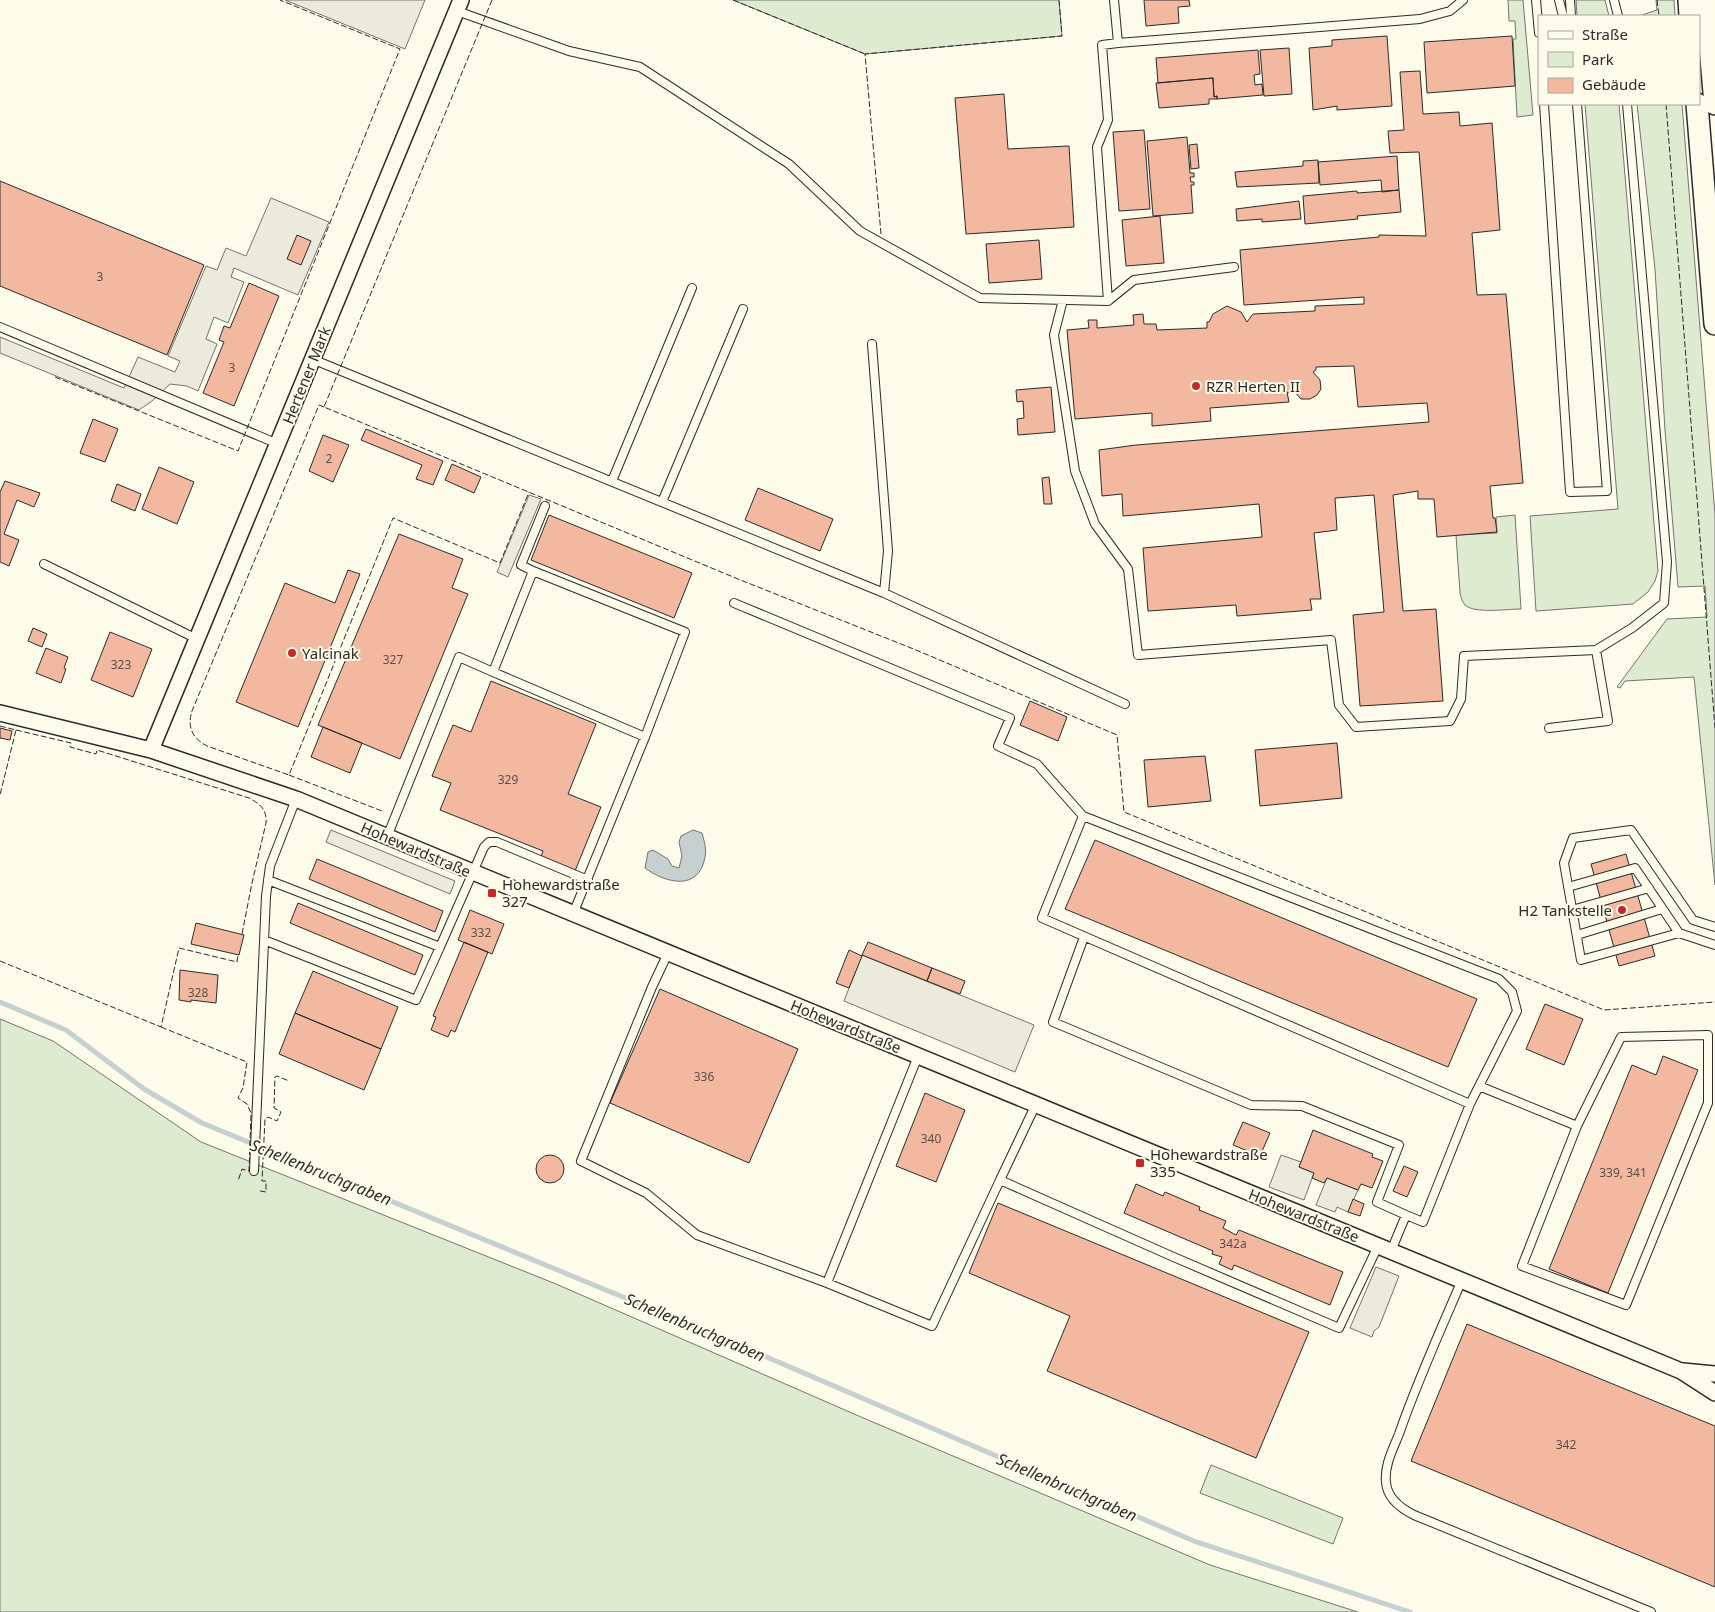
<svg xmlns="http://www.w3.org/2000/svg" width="1715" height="1612" font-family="'Noto Sans',sans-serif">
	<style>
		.green { fill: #deebd1; stroke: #74746e }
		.parking { fill: #eceadb; stroke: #74746e }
		.water { fill: #c7d0d0; stroke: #74746e }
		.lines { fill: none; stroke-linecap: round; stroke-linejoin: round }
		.stream { stroke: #c7d0d0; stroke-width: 5 }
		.building { fill: #f2b8a0; stroke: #2b2b2b }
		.lane-casing { stroke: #2b2b2b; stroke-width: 10 }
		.street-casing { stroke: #2b2b2b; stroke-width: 18 }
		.secondary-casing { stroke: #2b2b2b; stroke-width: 24 }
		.lane { stroke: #fdfbea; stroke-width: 8 }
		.street { stroke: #fdfbea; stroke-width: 15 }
		.secondary { stroke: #fdfbea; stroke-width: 21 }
		.fence { stroke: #2b2b2b; stroke-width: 1; stroke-dasharray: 6 2.5; stroke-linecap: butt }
		.poi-dot { fill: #c62828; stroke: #fdfbea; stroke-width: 2 }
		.labels { text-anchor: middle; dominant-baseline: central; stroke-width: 4; stroke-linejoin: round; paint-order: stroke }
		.number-label { font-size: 12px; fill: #5d4e48 }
		.street-label { font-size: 15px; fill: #2b2b2b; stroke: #fdfbea }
		.poi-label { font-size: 15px; fill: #2b2b2b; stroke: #fdfbea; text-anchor: start }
		.water-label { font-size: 16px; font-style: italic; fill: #2b2b2b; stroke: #fdfbea }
	</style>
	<rect width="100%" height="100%" fill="#fdfbea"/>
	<path class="green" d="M733 0H1059L1062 36 865 54Z
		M1508 0H1523L1533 115 1517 117 1513 39H1516L1515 21H1509Z
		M1576 0H1605L1609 16H1577Z
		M1656 0H1674L1675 16H1639L1657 10Z
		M1585 104H1619L1658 571 1655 581 1648 592 1633 604 1536 611 1530 516 1618 509Z
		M1637 104H1682L1715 515V885L1694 677 1625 681 1620 688 1617 687 1667 619 1707 617 1705 586 1678 587 1665 430 1655 269Z
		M1515 515 1521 609C1507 609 1475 614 1465 605 1462 601 1461 598 1460 593L1456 535 1497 533 1496 517Z
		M0 1019 53 1041 201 1142 556 1284 861 1417 1210 1565 1358 1612H0Z
		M1211 1465 1343 1518 1333 1544 1200 1493Z"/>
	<path class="parking" d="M285 0H425L405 49Z
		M271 198 329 222 298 295 234 268 231 277 244 282 228 323 214 317 206 339 217 344 198 391 187 386 170 384 152 401 139 410 0 353V337L124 388 138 357 175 372 180 361 168 356 206 266 217 270 226 248 246 256Z
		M529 495 541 499 508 577 497 572Z
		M331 830 455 881 450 894 326 842Z
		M862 955 1034 1025 1015 1072 844 1001Z
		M1281 1155 1301 1162 1299 1167 1314 1173 1304 1200 1269 1187Z
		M1327 1178 1358 1190 1348 1212 1337 1207 1335 1212 1316 1205Z
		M1376 1267 1399 1276 1379 1327 1374 1331 1372 1337 1350 1328Z"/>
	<path class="water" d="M693 830 702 833C704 841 707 849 705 857 699 892 665 883 645 868L648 852 653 850 668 859 672 866 679 868 682 856 679 842 681 836Z"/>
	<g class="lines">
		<path class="stream" d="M0 1002 66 1030 144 1089 202 1123 739 1345 1194 1541 1410 1612"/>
	</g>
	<path class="building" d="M1144 0H1189L1190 6 1178 7 1179 23 1146 26Z
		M1387 36 1392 106 1337 110V106L1313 110 1309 48 1332 46V40Z
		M1512 36 1515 86 1427 93 1424 42Z
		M1289 48 1292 94 1264 96 1260 50Z
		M1258 50 1260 74 1254 75 1255 85 1262 84 1263 95 1217 99V96L1214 97 1213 78 1158 83 1156 58Z
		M1420 71 1423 114 1459 112 1460 126 1492 123 1500 230 1472 233 1477 295 1506 294 1523 483 1490 486 1493 518H1495L1497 532 1437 537 1434 499H1418V491L1393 495 1403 611 1436 609 1443 701 1360 706 1353 615 1384 612 1374 495 1335 498 1337 530 1314 533 1321 599H1310L1312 610 1237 616 1236 605 1148 611 1143 548 1262 537 1259 504 1123 516 1122 494 1102 496 1099 450 1136 445 1429 422 1427 403 1358 407 1354 366 1316 367V370L1313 372 1320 380 1321 389 1317 395 1310 399H1301L1292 389 1289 393 1287 392 1289 402 1210 408 1211 421 1152 426V413L1075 419 1067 330 1089 328 1088 320H1097V328L1134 325 1133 315 1143 314 1144 324H1156L1157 330 1207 328V322H1209L1213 314 1227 306 1241 312 1247 322 1253 314 1315 311V306L1364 304V297L1244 305 1240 250 1379 237V235L1426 236 1419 152 1390 153 1388 131 1404 130 1400 72Z
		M1213 78 1214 97 1217 96V99H1209V104L1159 108 1156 83Z
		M1004 94 1008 149 1069 146 1074 227 966 234 955 98Z
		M1144 130 1150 209 1119 211 1113 132Z
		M1187 137 1190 173H1194V177H1190L1191 182H1194V185H1191L1193 213 1153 216 1147 141Z
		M1197 144 1199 168 1191 169 1189 145Z
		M1397 156 1399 190 1382 192 1381 180 1320 185 1318 162Z
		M1318 160 1319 183 1237 187 1235 172 1303 166V161Z
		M0 181 204 265 167 355 0 286Z
		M1399 190 1401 212 1357 216 1358 219 1305 224 1303 196 1357 191V193Z
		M1299 201 1301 219 1262 222V219L1237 221 1236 209Z
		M1160 216 1164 263 1126 266 1122 220Z
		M297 235 311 241 301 265 287 259Z
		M1039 240 1042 279 989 283 986 244Z
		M249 283 279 296 234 406 203 393 224 342 219 340 224 326 230 328Z
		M1051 387 1055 432 1018 435 1017 419 1024 418 1023 401 1017 402 1016 390Z
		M93 419 118 429 105 462 80 453Z
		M366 429 443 461 433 485 416 479 422 465 361 440Z
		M323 435 349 445 333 482 309 471Z
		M452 464 481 477 474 493 445 480Z
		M159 467 194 482 177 524 142 509Z
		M1049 477 1052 504H1044L1042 478Z
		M5 481 40 493 34 507 17 500 4 534 19 540 9 566 0 562V492Z
		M117 484 141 494 135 511 111 501Z
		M758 488 833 519 820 551 745 520Z
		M549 515 692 573 674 618 531 560Z
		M399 534 463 559 452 588 468 594 400 759 318 725Z
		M348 570 360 574 298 727 236 702 285 583 335 603Z
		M33 628 47 634 42 647 28 641Z
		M110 632 152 649 133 697 91 680Z
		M46 648 68 657 64 668 66 669 61 683 36 673Z
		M491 681 596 724 568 794 601 807 575 871 541 857 543 851 440 810 451 783 432 776 453 725 471 732Z
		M1030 701 1067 717 1058 741 1020 725Z
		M323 727 362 743 350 773 311 757Z
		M0 728 12 731 10 740 0 738Z
		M1337 743 1342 798 1260 806 1255 750Z
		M1205 756 1211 801 1148 807 1144 760Z
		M1095 840 1477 999 1448 1067 1065 909Z
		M1626 854 1655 956 1619 966 1591 864Z
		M317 859 443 911 435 932 309 879Z
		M298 903 423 955 415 975 290 923Z
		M470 910 504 924 492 954 458 940Z
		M196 923 244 935 239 955 191 944Z
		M464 942 488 952 455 1032 451 1030 448 1037 431 1030 436 1017 433 1016Z
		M868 942 932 968 927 981 862 955Z
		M849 950 862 956 849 988 836 983Z
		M932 968 965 981 960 994 927 981Z
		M180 970 218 975 216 1003 191 1000V1002L179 1000Z
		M313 971 398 1007 381 1049 295 1013Z
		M660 989 798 1049 749 1163 610 1103Z
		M1545 1004 1583 1019 1564 1065 1526 1049Z
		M295 1013 381 1049 364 1090 279 1054Z
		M1663 1056 1698 1070 1608 1293 1549 1269 1632 1065 1656 1075Z
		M925 1093 965 1110 936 1182 896 1166Z
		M1243 1122 1270 1133 1260 1156 1233 1145Z
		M1313 1130 1373 1154 1372 1157 1383 1161 1372 1188 1361 1184 1358 1190 1327 1178 1324 1183 1312 1178 1314 1173 1299 1167Z
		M536 1169a14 14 0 1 1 28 0a14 14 0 1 1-28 0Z
		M1404 1166 1418 1172 1407 1197 1393 1191Z
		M1136 1184 1163 1196 1165 1192 1200 1207 1199 1210 1226 1221 1223 1228 1236 1235 1239 1230 1343 1272 1330 1305 1234 1265 1232 1270 1219 1264 1222 1257 1212 1254 1213 1251 1124 1213Z
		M1353 1199 1364 1204 1360 1216 1348 1212Z
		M998 1203 1309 1332 1256 1458 1047 1371 1070 1316 969 1273Z
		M1467 1324 1715 1426V1587L1411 1461Z"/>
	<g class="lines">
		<defs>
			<path id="lane" d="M1536 0 1539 33
				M1559 0 1563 16
				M1570 0 1571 16
				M1614 0 1618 16
				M457 11 569 51 640 67 789 164 860 231 980 298 1108 301 1097 147 1108 120 1102 45 1118 43 1114 0
				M1118 43 1420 19 1450 11 1463 0
				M1544 104 1570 492 1607 491 1577 104
				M1063 300 1054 335 1075 471 1095 524 1128 569 1138 655 1331 640 1339 705 1356 727 1450 721 1461 699 1464 656 1596 650 1632 628 1664 603 1667 562 1627 104
				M1108 301 1134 280 1234 267
				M0 327 278 444
				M872 344 888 551 884 593
				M312 359 884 593 1125 704
				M612 481 692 288
				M662 502 743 309
				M44 564 197 639
				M734 603 1010 718 998 746 1037 764 1083 816 1499 979 1512 992 1517 1011 1470 1104 1423 1222 1406 1215 1391 1251
				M493 672 645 737 685 632 533 571
				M1549 728 1608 721 1596 650
				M1083 816 1042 918 1470 1104
				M387 837 459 657 493 672 533 571 521 565 545 506
				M268 880 440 947 484 847 489 842H497L588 880
				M1568 887 1635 868 1679 933 1715 945
				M1572 910 1649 888
				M573 914 645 737
				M1679 933 1581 960 1564 863 1573 838 1631 830 1693 920 1715 927
				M1577 935 1662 909
				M1084 937 1053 1022 1251 1105 1302 1106 1399 1145 1377 1202 1406 1215
				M264 940 416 1000 440 947
				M668 953 652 987 581 1161 646 1193 697 1235 827 1283
				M918 1056 827 1283 932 1326 1000 1180
				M1479 1086 1577 1126 1522 1266 1626 1305 1708 1103V1035L1621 1037 1577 1126
				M1036 1104 1000 1180 1169 1255 1339 1328 1378 1246
				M254 1171 266 896 270 866 296 799
				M1462 1280C1440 1331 1417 1382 1399 1434 1393 1449 1384 1466 1386 1482 1387 1498 1400 1508 1414 1515L1651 1612"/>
			<path id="street" d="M0 713 151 750 296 799 1681 1371 1715 1393
				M151 750 461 0
				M1683 1371 1715 1374"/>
			<path id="secondary" d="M1689 0 1690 16
				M1706 0 1715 104
				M1697 104 1715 324"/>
		</defs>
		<use href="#lane" class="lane-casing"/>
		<use href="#street" class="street-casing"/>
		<use href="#secondary" class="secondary-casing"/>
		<use href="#lane" class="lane"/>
		<use href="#street" class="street"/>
		<use href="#secondary" class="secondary"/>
		<path class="fence" d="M492 0 324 407 738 579 916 650 1117 735 1124 812 1604 1010 1715 1002
			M733 0 865 54
			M1657 0 1659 16
			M1666 104 1715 728
			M881 234 865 54 1062 36 1059 0
			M55 377 238 451 400 49 280 0
			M324 407 319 405 192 711C187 727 192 738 207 746L289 775 393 518 500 563 529 492
			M0 726 16 730 0 795
			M16 730 71 743 70 747 96 754 97 750 249 798C260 804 267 809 266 823L252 883 242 934
			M289 775 382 811
			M0 961 161 1027 179 948 237 962 238 955
			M161 1027 247 1062 243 1088 238 1098 247 1104 251 1113 249 1171 242 1169 238 1181
			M260 1191 266 1192V1181H262L265 1119 268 1117 277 1121 281 1112 274 1108 275 1077 277 1076 289 1081"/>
	</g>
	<g class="poi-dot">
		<circle cx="1196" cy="386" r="5"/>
		<circle cx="292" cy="653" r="5"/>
		<rect x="487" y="888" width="10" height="10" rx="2.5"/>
		<circle cx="1622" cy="910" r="5"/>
		<rect x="1135" y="1158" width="10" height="10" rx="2.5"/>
	</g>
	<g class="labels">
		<g class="number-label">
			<text x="100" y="276">3</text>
			<text x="232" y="367">3</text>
			<text x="329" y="458">2</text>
			<text x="393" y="659">327</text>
			<text x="121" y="664">323</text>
			<text x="508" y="779">329</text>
			<text x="481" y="932">332</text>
			<text x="198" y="992">328</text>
			<text x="704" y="1076">336</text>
			<text x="931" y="1138">340</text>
			<text x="1623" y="1172">339, 341</text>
			<text x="1233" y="1243">342a</text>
			<text x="1566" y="1444">342</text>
		</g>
		<g class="street-label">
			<text transform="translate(306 375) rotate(-68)">Hertener Mark</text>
			<text transform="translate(416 849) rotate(23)">Hohewardstraße</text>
			<text transform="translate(846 1026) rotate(22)">Hohewardstraße</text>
			<text transform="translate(1304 1215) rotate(22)">Hohewardstraße</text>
		</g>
		<g class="poi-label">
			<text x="1206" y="386">RZR Herten II</text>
			<text x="302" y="653">Yalcinak</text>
			<text x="502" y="884">Hohewardstraße<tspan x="502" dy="17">327</tspan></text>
			<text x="1612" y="910" text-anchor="end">H2 Tankstelle</text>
			<text x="1150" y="1154">Hohewardstraße<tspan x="1150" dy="17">335</tspan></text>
		</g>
		<g class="water-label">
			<text transform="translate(321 1172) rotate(22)">Schellenbruchgraben</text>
			<text transform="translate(695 1327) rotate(23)">Schellenbruchgraben</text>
			<text transform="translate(1067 1487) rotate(23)">Schellenbruchgraben</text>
		</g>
	</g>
	<rect x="1538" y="15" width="162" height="90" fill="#fdfbea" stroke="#a9a89e"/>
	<rect x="1548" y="31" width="25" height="8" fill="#fdfbea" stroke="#a9a89e"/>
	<text x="1582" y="40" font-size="15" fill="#2b2b2b">Straße</text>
	<rect x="1548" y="52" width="25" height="15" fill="#deebd1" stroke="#a9a89e"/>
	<text x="1582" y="65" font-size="15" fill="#2b2b2b">Park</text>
	<rect x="1548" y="78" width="25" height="15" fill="#f2b8a0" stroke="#a9a89e"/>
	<text x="1582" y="90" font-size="15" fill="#2b2b2b">Gebäude</text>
</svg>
